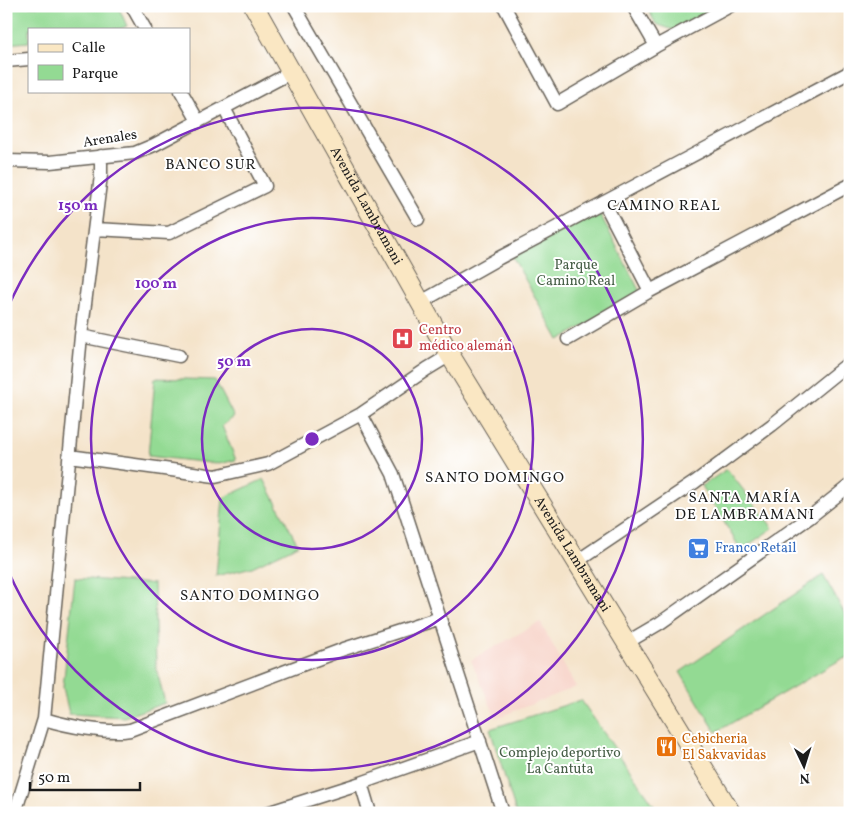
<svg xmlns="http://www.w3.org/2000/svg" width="856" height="819" font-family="Vollkorn,serif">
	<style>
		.built { fill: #f7d1c6 }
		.green { fill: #93da93; stroke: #587b58 }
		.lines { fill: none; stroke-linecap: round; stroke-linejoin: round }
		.minor-casing { stroke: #686259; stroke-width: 15 }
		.secondary-casing { stroke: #686259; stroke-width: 21 }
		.minor { stroke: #fff; stroke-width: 12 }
		.secondary { stroke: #fae7c3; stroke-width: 19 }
		.ring { fill: none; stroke: #7b2cbf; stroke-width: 2.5 }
		.labels { text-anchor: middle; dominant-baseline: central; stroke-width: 4; stroke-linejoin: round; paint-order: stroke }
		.street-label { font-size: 14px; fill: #1c1c1c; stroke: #fff }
		.park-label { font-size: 14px; fill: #465e46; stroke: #fff }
		.health-label { font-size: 14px; fill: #be3a42; stroke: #fff; text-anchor: start }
		.shop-label { font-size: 14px; fill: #366cbe; stroke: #fff; text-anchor: start }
		.food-label { font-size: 14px; fill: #c56008; stroke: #fff; text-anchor: start }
		.neighbourhood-label { font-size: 15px; letter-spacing: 1px; fill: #1c1c1c; stroke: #fff }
		.centre { fill: #7b2cbf; stroke: #fff; stroke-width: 2.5 }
		.ring-label { font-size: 15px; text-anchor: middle; font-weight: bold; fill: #7b2cbf; stroke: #fff; stroke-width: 4; stroke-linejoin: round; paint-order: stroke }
	</style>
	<rect width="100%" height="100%" fill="#fff"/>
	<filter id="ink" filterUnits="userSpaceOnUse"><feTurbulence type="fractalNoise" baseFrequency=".02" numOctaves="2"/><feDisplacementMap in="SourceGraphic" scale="10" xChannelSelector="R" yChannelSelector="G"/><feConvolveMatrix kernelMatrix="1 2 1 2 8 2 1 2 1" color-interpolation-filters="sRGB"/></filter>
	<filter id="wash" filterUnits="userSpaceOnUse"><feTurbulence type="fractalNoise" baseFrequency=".0096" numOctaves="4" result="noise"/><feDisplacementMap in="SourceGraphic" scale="20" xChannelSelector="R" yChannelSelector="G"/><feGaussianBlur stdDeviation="1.12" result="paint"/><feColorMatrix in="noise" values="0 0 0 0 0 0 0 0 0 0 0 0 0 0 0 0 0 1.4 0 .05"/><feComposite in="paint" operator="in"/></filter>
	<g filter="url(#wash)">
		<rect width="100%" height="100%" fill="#f4e3c9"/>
		<path class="built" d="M540 622 576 687 496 718 471 660Z"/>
		<path class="green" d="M6 6H118L127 26 120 29H29V42L6 44Z
			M646 6H717L676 31 656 24Z
			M597 208 641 294 559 340 511 254Z
			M6 305H10L8 353 6 352Z
			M155 378 215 380 234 417 222 426 236 460 219 464 148 456Z
			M727 469 773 528 741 550 702 486Z
			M264 479 298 545 252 567 216 576 223 498Z
			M823 575 850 623V657L840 660 716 732 680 672Z
			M75 578 154 584 156 667 165 703 124 717 69 714 63 687Z
			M581 700 654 805 630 813H516L490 729Z"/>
	</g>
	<g filter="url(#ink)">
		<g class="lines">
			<defs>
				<path id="minor" d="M132 6 145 29
					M294 6 418 219
					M504 6 557 104 656 46 730 6
					M633 6 656 46
					M6 61 29 59
					M181 91 198 121
					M6 161 50 162 135 153 154 145 290 73
					M604 202 650 291
					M95 229 169 233 265 186 224 108
					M421 302 499 258 850 72
					M81 336 179 356
					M568 339 650 291 850 185
					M361 414 393 474 503 813
					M69 456 215 476 268 464 361 414 427 369 450 355
					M576 562 695 482 772 425 850 362
					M626 643 660 623 810 517 850 485
					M44 719C67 726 107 734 130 730L344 649 440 618
					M361 783 370 813
					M15 813 44 719 81 336 101 175V156
					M267 813 361 783 480 741"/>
				<g id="secondary">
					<path id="s1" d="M254 6 450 355 731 813"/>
				</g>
			</defs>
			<use href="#minor" class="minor-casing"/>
			<use href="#secondary" class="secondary-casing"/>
			<use href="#minor" class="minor"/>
			<use href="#secondary" class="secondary"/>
		</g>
	</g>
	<g class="ring">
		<circle cx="312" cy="439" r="110"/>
		<circle cx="312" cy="439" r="221"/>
		<path d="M7 310A331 331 0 1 1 7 568"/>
	</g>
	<defs>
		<symbol id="hospital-square" viewBox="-11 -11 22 22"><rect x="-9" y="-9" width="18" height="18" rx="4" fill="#e0444e" stroke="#fff"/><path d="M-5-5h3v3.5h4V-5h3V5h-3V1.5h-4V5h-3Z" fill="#fff"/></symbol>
		<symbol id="supermarket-square" viewBox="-11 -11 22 22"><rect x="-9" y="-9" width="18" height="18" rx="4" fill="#3f7fe0" stroke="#fff"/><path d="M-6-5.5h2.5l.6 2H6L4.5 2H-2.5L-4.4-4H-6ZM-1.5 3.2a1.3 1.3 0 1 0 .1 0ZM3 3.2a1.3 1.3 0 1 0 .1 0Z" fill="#fff"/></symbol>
		<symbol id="restaurant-square" viewBox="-11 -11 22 22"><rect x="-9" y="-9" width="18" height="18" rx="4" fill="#e8710a" stroke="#fff"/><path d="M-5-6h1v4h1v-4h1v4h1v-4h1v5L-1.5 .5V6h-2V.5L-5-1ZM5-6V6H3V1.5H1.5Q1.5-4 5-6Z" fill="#fff"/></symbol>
	</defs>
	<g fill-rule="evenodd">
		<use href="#hospital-square" x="390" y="326" width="25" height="25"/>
		<use href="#supermarket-square" x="686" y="536" width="25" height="25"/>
		<use href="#restaurant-square" x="654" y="734" width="25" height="25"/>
	</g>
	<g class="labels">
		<g class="street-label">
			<text transform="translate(110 139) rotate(-9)">Arenales</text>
			<text stroke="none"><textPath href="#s1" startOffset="229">Avenida Lambramani</textPath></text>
			<text stroke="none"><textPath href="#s1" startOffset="634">Avenida Lambramani</textPath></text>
		</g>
		<g class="park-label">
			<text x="576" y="265">Parque<tspan x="576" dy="16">Camino Real</tspan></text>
			<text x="560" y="753">Complejo deportivo<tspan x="560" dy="16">La Cantuta</tspan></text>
		</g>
		<g class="health-label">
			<text x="419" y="330">Centro<tspan x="419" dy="16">médico alemán</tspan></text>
		</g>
		<g class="shop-label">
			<text x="715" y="548">Franco Retail</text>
		</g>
		<g class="food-label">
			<text x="682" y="739">Cebicheria<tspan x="682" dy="16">El Sakvavidas</tspan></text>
		</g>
		<g class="neighbourhood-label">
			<text x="211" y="165">BANCO SUR</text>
			<text x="664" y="206">CAMINO REAL</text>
			<text x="495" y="478">SANTO DOMINGO</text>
			<text x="745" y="498">SANTA MARÍA<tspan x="745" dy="17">DE LAMBRAMANI</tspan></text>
			<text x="250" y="596">SANTO DOMINGO</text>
		</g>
	</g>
	<circle cx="312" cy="439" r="8" class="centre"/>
	<g class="ring-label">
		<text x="78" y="210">150 m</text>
		<text x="156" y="288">100 m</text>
		<text x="234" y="366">50 m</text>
	</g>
	<rect width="856" height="819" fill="none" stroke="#fff" stroke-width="25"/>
	<rect x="28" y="28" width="162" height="65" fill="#ffffff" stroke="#a4a4a4"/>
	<rect x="38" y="44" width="25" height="8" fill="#fae7c3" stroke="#a4a4a4"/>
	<text x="72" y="52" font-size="15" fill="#1c1c1c">Calle</text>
	<rect x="38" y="65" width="25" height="15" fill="#93da93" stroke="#a4a4a4"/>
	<text x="72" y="78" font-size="15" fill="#1c1c1c">Parque</text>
	<g transform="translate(804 766) rotate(176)" stroke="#ffffff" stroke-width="4" paint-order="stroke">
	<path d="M0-4L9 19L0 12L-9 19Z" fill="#1c1c1c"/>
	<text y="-8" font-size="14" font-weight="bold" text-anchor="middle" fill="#1c1c1c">N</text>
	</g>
	<path d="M30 782v8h110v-8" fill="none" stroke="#1c1c1c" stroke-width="2.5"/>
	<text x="38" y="782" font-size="15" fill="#1c1c1c" stroke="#ffffff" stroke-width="4" paint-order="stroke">50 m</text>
</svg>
